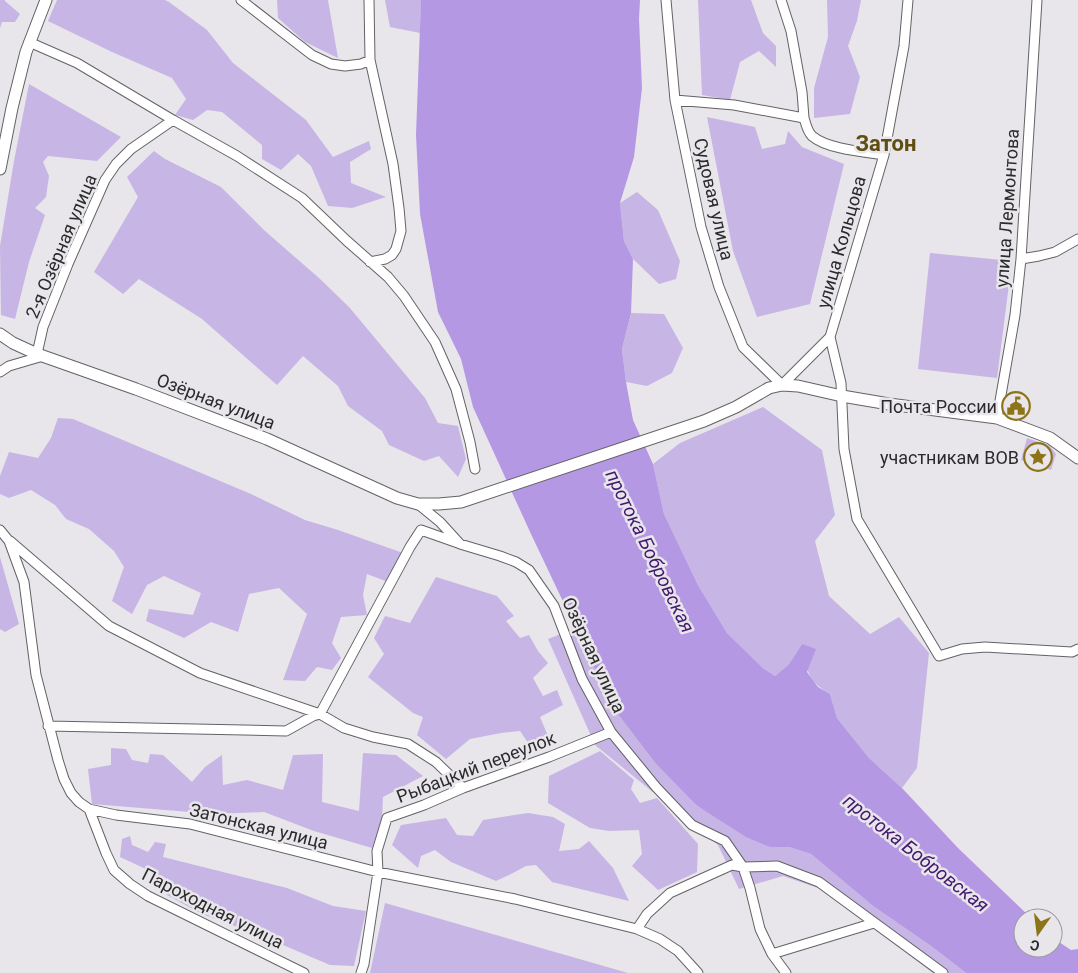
<svg xmlns="http://www.w3.org/2000/svg" width="1078" height="973" font-family="Roboto,sans-serif">
	<style>
		.green { fill: #c7b5e6 }
		.water { fill: #b598e3 }
		.lines { fill: none; stroke-linecap: round; stroke-linejoin: round }
		.minor-casing { stroke: #636265; stroke-width: 11 }
		.tertiary-casing { stroke: #636265; stroke-width: 13 }
		.minor { stroke: #fff; stroke-width: 9 }
		.tertiary { stroke: #fff; stroke-width: 11 }
		.labels { text-anchor: middle; dominant-baseline: central; stroke-width: 5; stroke-linejoin: round; paint-order: stroke }
		.street-label { font-size: 18px; fill: #2b2a2c; stroke: #e8e6ea }
		.poi-label { font-size: 18px; fill: #2b2a2c; stroke: #e8e6ea; text-anchor: end }
		.water-label { font-size: 19px; font-style: italic; fill: #43186f; stroke: #e8e6ea }
		.district-label { font-size: 22px; font-weight: bold; fill: #604e11; stroke: #e8e6ea }
	</style>
	<rect width="100%" height="100%" fill="#e8e6ea"/>
	<path class="green" d="M0 0H5V1L20 14 15 22H2L0 28Z
		M57 0H165L169 2 207 30 233 63 306 120 333 157 369 141 371 149 350 162 351 183 386 197 352 208 328 206 311 166 298 154 281 170 262 159V145L222 112 207 110 193 120 175 115 186 99 172 78 112 52 48 21Z
		M277 0H328L338 58 305 42 278 18Z
		M385 0H421L420 33 390 27Z
		M698 0H751L763 33 776 46V67L759 51 740 62 730 100 702 95Z
		M827 0H861L857 21 848 46 860 77 850 114 814 118V88L828 37Z
		M29 84 121 137 97 161 48 156 43 162 49 176 46 197 35 208 45 215 29 262 15 319 1 315 0 246 14 161Z
		M707 117 755 127 762 149 785 144 788 131 802 147 844 164 810 304 757 317 733 251Z
		M154 151 165 159 221 187 265 231 319 278 349 307 425 398 438 423 458 426 466 459 458 477 439 456 424 461 389 445 382 431 348 406 338 386 303 356 277 385 202 319 139 279 123 294 94 272 138 197 127 177Z
		M637 192 658 210 680 261 676 279 659 284 633 259 624 241 620 203Z
		M930 253 1012 261 997 378 918 369Z
		M631 313 664 314 683 348 672 373 647 386 626 382 622 349Z
		M763 407 822 450 835 515 815 541 829 596 870 634 899 617 929 653 917 768 902 788 869 758 837 718 830 694C806 680 807 669 802 644L789 664 775 676 763 668 727 633 698 585 664 514 653 464 680 443Z
		M58 418 73 419 251 494 305 520 338 530 403 553 388 582 367 574 363 595 367 615 341 617 332 643 341 658 332 670 317 667 305 681 283 680 307 614 279 588 249 594 238 632 211 622 184 638 146 621 149 609 193 615 201 593 164 576 147 585 132 614 112 601 124 567 114 551 89 529 66 519 55 505 31 490 9 498 0 494V476L9 452 38 458 51 438Z
		M1027 438 1050 446 1056 454 1051 470 1021 460Z
		M0 557 19 624 5 632 0 629Z
		M436 577 497 596 514 616 506 621 520 638 529 635 538 651 548 663 533 678 543 696 557 690 563 705 540 717 548 736 535 753 520 731 501 733 470 739 446 759 417 735 423 717 413 713 368 677 384 654 374 638 385 616 410 623Z
		M576 628 614 709 656 764 696 805 770 847H789L811 854 873 906 931 946 966 973H933L821 889 783 876 739 889 718 845 595 745 548 639Z
		M111 748 126 749 132 760 148 763 150 754 163 755 192 782 205 767 222 755 223 785 247 780 283 790 293 755 323 754 322 802 359 811 363 753 396 755 423 776 383 797 382 818 372 848 314 831 264 812 214 814 92 804 88 769 111 765Z
		M600 751 634 780 631 789 640 803 657 798 698 844 697 872 658 890 632 866 642 854 639 830 609 831 590 828 548 803 549 776Z
		M528 813 553 817 565 824 559 851 579 849 589 841 613 868 629 901 552 882 536 865 526 866 511 874 496 881 451 862 435 850 421 856 418 868 392 845 401 825 446 818 457 835 473 836 483 820Z
		M130 836 132 845 148 852 155 842 166 844 163 857 287 888 333 906 366 911 354 966 330 965 257 934 202 914 165 894V878L120 857 122 839Z
		M385 903 628 973H370Z"/>
	<path class="water" d="M421 0H640L639 19 642 88 634 157 620 203 624 241 633 259 631 313 622 349 626 382 633 420 653 464 664 514 698 585 727 633 763 668 775 676 789 664 802 644 816 649 807 672 818 687 830 694 837 718 869 758 902 788 958 848 1031 918H1023V948H1053V938L1071 950 1078 949V973H966L931 946 873 906 811 854 789 847H770L746 837 696 805 656 764 614 709 531 534 473 407 461 359 438 312 420 214 416 135Z"/>
	<g class="lines">
		<defs>
			<path id="minor" d="M241 0 312 55 331 64 345 66 361 64 370 60
				M369 0 370 60 393 164 399 208 401 231 396 249 392 255 385 259 370 262
				M666 0 675 100 701 227 719 287 743 347 782 385 830 337 884 155 904 46 908 0
				M781 0 791 31 802 92 804 118
				M29 42 77 63 173 120 237 156 302 198 347 241 388 277 404 296 435 342 456 389 470 442 475 469
				M675 100 734 105 804 118C806 124 807 131 812 136 827 149 864 152 884 155
				M1021 259 1039 256 1055 252 1078 239
				M830 337 841 383 844 449 857 519 939 656 962 649 985 647 1072 652 1078 649
				M37 354 43 327 68 264 105 180 116 164 131 149 173 120
				M0 372 9 366 43 356
				M997 418 1015 315 1021 259 1037 0
				M418 504 440 522 460 544 500 556 516 562 529 570 554 606 582 679 611 732 656 787 692 825 725 841 743 867 750 888 760 929 772 954 786 973
				M0 530 9 541 24 582 36 675 58 760 64 779 71 793 79 802 89 809 116 815 190 824 378 872 515 899 637 929 660 939 678 951 698 973
				M10 541 109 626 200 673 320 714 344 728 373 737 408 744 436 762 463 788
				M48 726 286 731 313 716 320 714 410 547 421 530 458 543
				M89 809 106 853 114 870 130 884 148 896 304 973
				M637 929 647 914 670 893 732 865 743 867 777 866 819 882 943 973
				M772 954 874 923
				M361 973 364 964 378 872 377 851 387 818 424 805 463 788 549 757 611 732"/>
			<path id="tertiary" d="M0 169 12 108 26 52 46 0
				M0 334 13 343 37 354 136 389 267 439 397 498 418 504H439L461 502 704 421 736 407 769 388 782 385 798 386 842 396 889 404 997 418 1050 438 1078 458"/>
		</defs>
		<use href="#minor" class="minor-casing"/>
		<use href="#tertiary" class="tertiary-casing"/>
		<use href="#minor" class="minor"/>
		<use href="#tertiary" class="tertiary"/>
	</g>
	<defs>
		<symbol id="civic-ring" viewBox="-11 -11 22 22"><circle r="9.5" fill="#e8e6ea" stroke="#8e7419" stroke-width="1.5"/><path d="M-.6-6.5H3V-4.5H.6V-3L4-1V1h2V6H-6V1h2V-1L-.6-3ZM-1.2 2.5V6h2.4V2.5Z" fill="#8e7419"/></symbol>
		<symbol id="sight-ring" viewBox="-11 -11 22 22"><circle r="9.5" fill="#e8e6ea" stroke="#8e7419" stroke-width="1.5"/><path d="M0-6L1.8-2.2L6-1.7L2.9 1.2L3.7 5.4L0 3.3L-3.7 5.4L-2.9 1.2L-6-1.7L-1.8-2.2Z" fill="#8e7419"/></symbol>
	</defs>
	<g fill-rule="evenodd">
		<use href="#civic-ring" x="1000" y="390" width="32" height="32"/>
		<use href="#sight-ring" x="1022" y="441" width="32" height="32"/>
	</g>
	<g class="labels">
		<g class="street-label">
			<text transform="translate(714 199) rotate(77)">Судовая улица</text>
			<text transform="translate(1007 208) rotate(-86)">улица Лермонтова</text>
			<text transform="translate(841 242) rotate(-74)">улица Кольцова</text>
			<text transform="translate(61 246) rotate(-67)">2-я Озёрная улица</text>
			<text transform="translate(216 401) rotate(21)">Озёрная улица</text>
			<text transform="translate(594 655) rotate(65)">Озёрная улица</text>
			<text transform="translate(476 767) rotate(-21)">Рыбацкий переулок</text>
			<text transform="translate(259 826) rotate(14)">Затонская улица</text>
			<text transform="translate(213 908) rotate(27)">Пароходная улица</text>
		</g>
		<g class="poi-label">
			<text x="997" y="406">Почта России</text>
			<text x="1019" y="457">участникам ВОВ</text>
		</g>
		<g class="water-label">
			<text transform="translate(650 551) rotate(64)">протока Бобровская</text>
			<text transform="translate(916 853) rotate(38)">протока Бобровская</text>
		</g>
		<g class="district-label">
			<text x="886" y="143">Затон</text>
		</g>
	</g>
	<g transform="translate(1038 933) rotate(194)"><circle r="24" fill="#e8e6ea" stroke="#9c9b9e"/>
	<path d="M0-4L9 19L0 12L-9 19Z" fill="#8e7419"/>
	<text y="-8" font-size="14" font-weight="bold" text-anchor="middle" fill="#2b2a2c">С</text>
	</g>
</svg>
